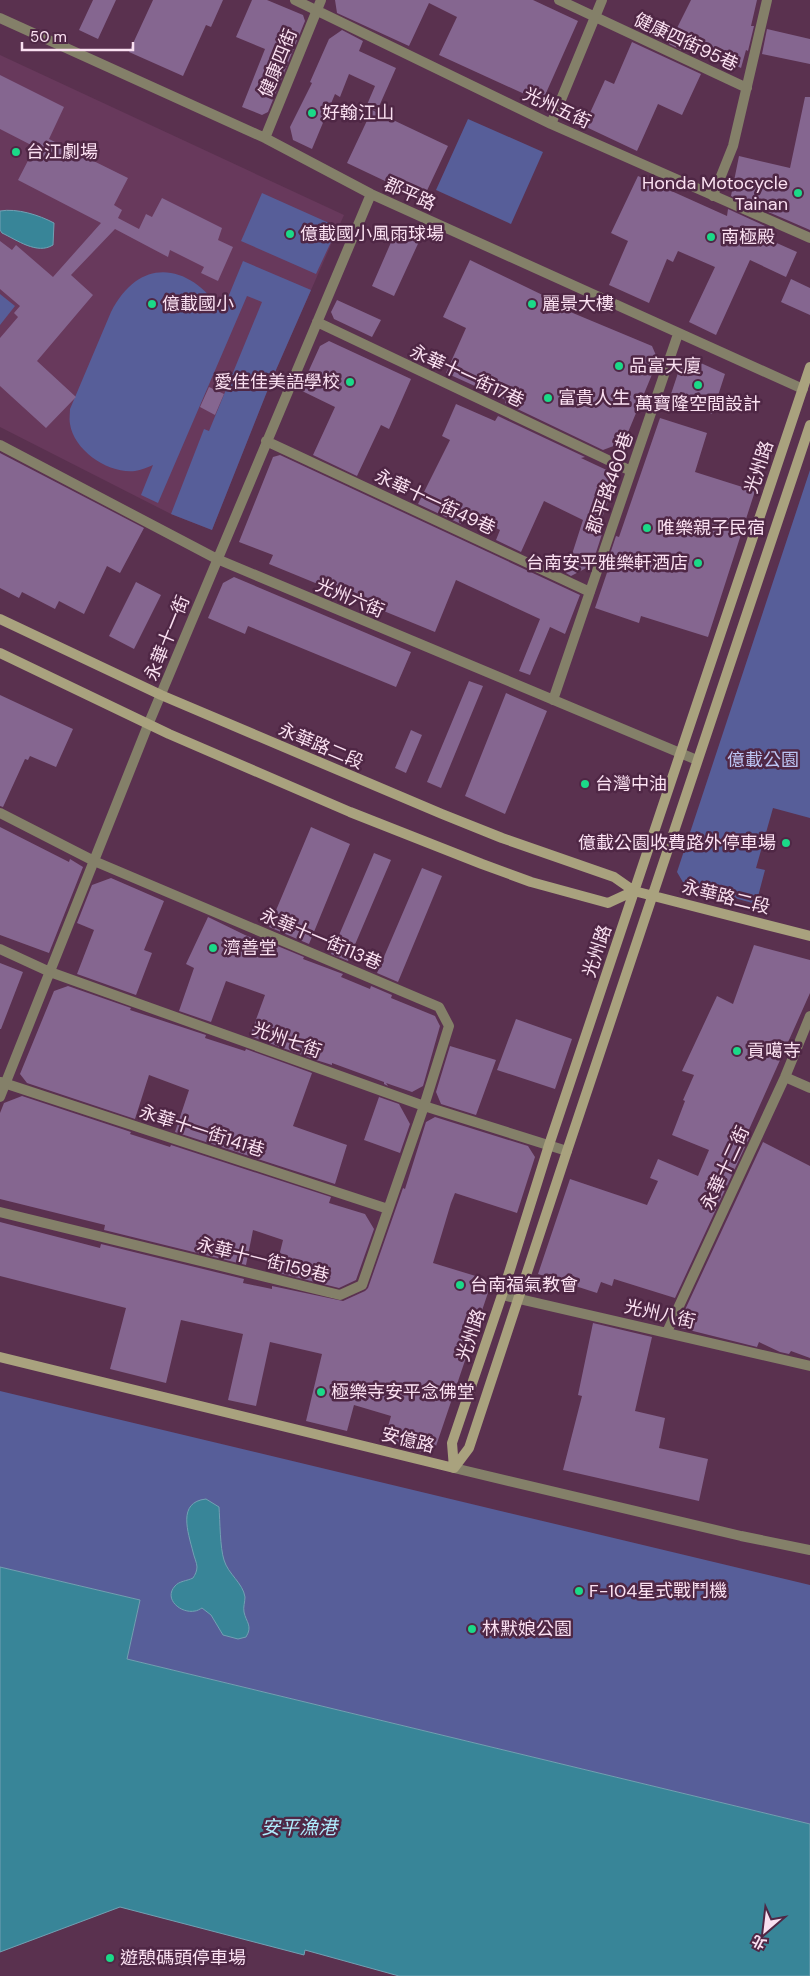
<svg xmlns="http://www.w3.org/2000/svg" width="810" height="1976" font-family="'DM Sans','Noto Sans TC',sans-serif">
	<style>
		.built { fill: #68395c }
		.green { fill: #575e99 }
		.water { fill: #388598; stroke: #72a0b3 }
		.building { fill: #856690 }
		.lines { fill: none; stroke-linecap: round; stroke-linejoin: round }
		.street { stroke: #848069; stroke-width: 10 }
		.secondary { stroke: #a9a27e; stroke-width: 10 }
		.poi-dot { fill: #1bd988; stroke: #4f2745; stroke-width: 2 }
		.labels { text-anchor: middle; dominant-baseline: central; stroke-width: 5; stroke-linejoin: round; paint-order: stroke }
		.street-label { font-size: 18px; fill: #fae0f1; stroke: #4f2745 }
		.poi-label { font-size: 18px; fill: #fae0f1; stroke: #4f2745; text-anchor: start }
		.park-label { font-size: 18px; fill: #bcc4f3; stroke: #4f2745 }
		.water-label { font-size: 19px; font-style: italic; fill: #afecfd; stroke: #4f2745 }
	</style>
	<rect width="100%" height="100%" fill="#5a314f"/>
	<path class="built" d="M0 55 344 215 272 379 212 530 171 514 0 427Z"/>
	<path class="green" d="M468 119 543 152 511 224 436 190Z
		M262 193 338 227 316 274 241 241Z
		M243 261 311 290 272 379 212 530 171 514 204 429 209 431 262 302 247 296 158 503 141 495 153 465C148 467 141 470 135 471 109 474 74 451 70 424 69 419 70 414 70 409L111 312C140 255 190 263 222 312Z
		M0 294 15 306 0 325Z
		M810 470V818L773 808 756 868 765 870 756 904 684 884 677 872Z
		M0 1391 810 1585V1824L127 1659 140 1600 0 1567Z"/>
	<path class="water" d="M0 211C17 208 39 215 54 223L53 245C37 255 17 240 2 233L0 230Z
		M206 1499 219 1507C220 1521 220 1548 224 1560 228 1574 243 1583 245 1597 245 1602 243 1607 244 1612 246 1622 253 1626 246 1637L238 1639 223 1635 211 1615 202 1608C200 1609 197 1611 195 1611 181 1614 163 1599 175 1586 179 1581 187 1581 193 1578 195 1575 197 1571 197 1567 197 1563 194 1557 193 1552 188 1532 177 1502 206 1499Z
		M0 1567 140 1600 127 1659 810 1824V1976H399L305 1950 304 1955 120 1907 0 1952Z"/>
	<path class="building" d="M93 0H116L98 39 79 30Z
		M153 0H223L211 27 206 25 183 76 129 52Z
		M252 0H267L303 15 305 21 268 112 262 115 242 107 265 49 236 37Z
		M335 0H533L578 21 542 102 439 55 457 17 429 3 409 46 337 13Z
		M691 0H757L751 26H754L748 51 746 50 741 68 688 41 683 51 669 44Z
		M767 29 810 39V64L762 54Z
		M342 30 363 41 359 51 396 68 377 111 366 107 375 86 349 74 340 97 335 94 312 149 293 140 290 127 312 83 310 82 329 39Z
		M632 42 701 74 682 115 658 104 637 151 584 126 605 80 614 84Z
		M0 75 64 107 49 139 128 178 114 205 122 210 118 218 139 229 146 214 152 217 162 198 222 228 218 240 233 247 218 281 201 273 204 267 170 250 168 257 115 229 71 275 93 295 37 361 76 397 46 428 0 386V338L18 317 14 313 20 306 0 289V241L12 250 16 245 53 277 101 223 18 180 35 147 0 129Z
		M805 97H810V230L731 196 739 156 790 168Z
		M372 110 448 146 423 199 347 163Z
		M638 176 727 216 728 209 765 226 761 236 797 252 786 277 750 260 716 335 689 322 715 267 678 251 673 262 667 259 649 303 609 285 628 241 611 233Z
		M399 224 422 235 394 296 372 286Z
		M470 260 557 302 556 306 652 346 658 360 624 442 603 450 505 403 506 400 446 373 466 328 443 317Z
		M791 279 810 288V315L781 302Z
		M337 300 381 320 372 337 334 319 331 312Z
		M329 341 411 379 389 429 381 425 357 476 313 455 335 407 300 390 320 346Z
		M692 359 725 374 712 414 670 397 681 364Z
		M209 387 224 394 215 415 200 407Z
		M456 404 495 421 498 416 585 457 581 458 613 473 615 482 598 529 603 531 592 565 571 576 566 573 583 520 544 501 521 552 496 540 500 530 466 513 461 524 418 504 450 440 442 436Z
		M660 418 707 433 695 472 755 491 708 637 641 616 639 623 595 608 613 555 609 557 616 536 619 537Z
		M0 453 144 528 120 573 107 566 84 614 59 601 55 609 22 592 19 598 0 588Z
		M280 455 580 595 565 634 550 627 530 675 519 671 540 619 456 580 435 632 269 564 273 555 239 542 273 457Z
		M234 577 411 652 396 687 248 626 245 634 208 618 223 583Z
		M136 582 161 595 134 649 109 636Z
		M469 681 483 686 441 788 427 782Z
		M506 693 547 711 505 814 465 796Z
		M0 695 73 729 56 767 30 756 28 760 25 759 3 807 0 806Z
		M411 730 422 735 406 773 395 768Z
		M0 827 69 862 70 859 83 867 49 953 0 935Z
		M311 827 350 844 309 944 269 927Z
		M374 853 391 860 348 961 331 954Z
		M422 868 442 876 398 982 377 973Z
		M111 878 164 901 144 950 152 953 136 995 77 974 94 930 77 923 92 885Z
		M208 917 245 935 262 942 263 940 304 957 303 959 343 974 341 977 370 989 371 986 392 995 391 998 435 1016 440 1026 423 1086 412 1092 386 1083 388 1086 384 1084V1082L332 1063V1065L316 1060 250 1036 265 995 226 981 211 1022 179 1011 194 968 186 964Z
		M754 945 810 960V993L747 1134 750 1136 675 1298 614 1279 612 1286 601 1282 597 1293 538 1274 570 1179 647 1205 658 1181 650 1178 658 1159 698 1176 709 1150 672 1135 685 1101 683 1100 694 1075 682 1071 717 996 733 1004Z
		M0 963 23 972 1 1029H0Z
		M68 986 131 1008 130 1010 206 1035 205 1038 245 1051 246 1049 312 1073 293 1126 347 1145 335 1184 175 1132 189 1090 149 1075 135 1119 27 1083 20 1074 54 991Z
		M516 1019 572 1039 555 1089 497 1070Z
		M450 1046 496 1060 476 1115 441 1104 436 1092Z
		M22 1096 131 1132 130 1134 170 1147 171 1145 331 1197 329 1203 365 1214 374 1229 356 1280 339 1288 275 1272 283 1240 253 1230 246 1265 104 1230 105 1225 0 1199V1113L4 1103Z
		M379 1097 399 1104 410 1124 400 1153 364 1140Z
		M435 1117 528 1146 535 1157 517 1213 455 1193 451 1203 433 1263 492 1281 435 1449 422 1452 384 1441 391 1416 354 1405 347 1431 306 1421 322 1354 270 1342 256 1406 228 1400 243 1334 181 1320 166 1383 110 1369 126 1308 0 1276V1222L100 1248 101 1244 244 1279 243 1283 272 1289V1286L343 1301 365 1291 368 1288 403 1188 405 1189 426 1122Z
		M763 1142 810 1166V1358L791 1351 789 1354 780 1352 759 1342 757 1347 677 1327Z
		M593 1323 652 1337 635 1411 665 1418 659 1448 708 1459 699 1501 563 1470 582 1396 578 1395Z"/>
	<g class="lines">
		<path class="street" d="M295 0 551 124 810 238
			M559 0 747 88
			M0 18 265 138 371 194 803 389
			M551 124 602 0
			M265 138 321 0
			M713 196 733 146 767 0
			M317 322 631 471
			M266 441 590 592
			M0 445 217 559 697 760
			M553 700 678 334
			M0 813 94 861 439 1007 449 1026 424 1106 362 1285 340 1295 0 1212
			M0 949 50 972 424 1106 567 1151
			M785 1077 810 1088
			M1 1082 388 1209
			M0 1097 148 725 371 194
			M502 1295 810 1366
			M667 1332 785 1077 810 1016
			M454 1468 741 1536 810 1550"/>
		<path class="secondary" d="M0 619 161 695 442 814 502 838 614 877 634 891 810 936
			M0 653 169 734 350 812 482 864 531 882 608 903 634 891
			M0 1357 454 1468
			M454 1468 452 1443 502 1295 549 1145 810 367
			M454 1468 469 1448 567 1151 810 425"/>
	</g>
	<g class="poi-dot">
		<circle cx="312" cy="113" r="5"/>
		<circle cx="16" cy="152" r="5"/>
		<circle cx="798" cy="193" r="5"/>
		<circle cx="290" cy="234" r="5"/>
		<circle cx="711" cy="237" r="5"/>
		<circle cx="152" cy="304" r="5"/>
		<circle cx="532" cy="304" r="5"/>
		<circle cx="619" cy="366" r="5"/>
		<circle cx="350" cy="382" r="5"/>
		<circle cx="698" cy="385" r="5"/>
		<circle cx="548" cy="398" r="5"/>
		<circle cx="647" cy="528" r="5"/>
		<circle cx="698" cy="563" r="5"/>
		<circle cx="585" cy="784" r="5"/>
		<circle cx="786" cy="843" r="5"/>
		<circle cx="213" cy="948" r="5"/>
		<circle cx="737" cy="1051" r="5"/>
		<circle cx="460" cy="1285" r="5"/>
		<circle cx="321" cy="1392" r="5"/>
		<circle cx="579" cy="1591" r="5"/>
		<circle cx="472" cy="1629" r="5"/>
		<circle cx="110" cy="1958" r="5"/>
	</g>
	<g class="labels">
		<g class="street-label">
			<text transform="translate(686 42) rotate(25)">健康四街95巷</text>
			<text transform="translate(278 63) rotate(-68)">健康四街</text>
			<text transform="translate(557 108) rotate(25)">光州五街</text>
			<text transform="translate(410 194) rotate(24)">郡平路</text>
			<text transform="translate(467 376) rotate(25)">永華十一街17巷</text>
			<text transform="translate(759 467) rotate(-72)">光州路</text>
			<text transform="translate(610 483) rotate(-71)">郡平路460巷</text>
			<text transform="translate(435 502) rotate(25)">永華十一街49巷</text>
			<text transform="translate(350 598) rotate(23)">光州六街</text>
			<text transform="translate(167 638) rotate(-68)">永華十一街</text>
			<text transform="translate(321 746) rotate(23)">永華路二段</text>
			<text transform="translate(726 897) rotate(14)">永華路二段</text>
			<text transform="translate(321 939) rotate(23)">永華十一街113巷</text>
			<text transform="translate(597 951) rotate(-71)">光州路</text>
			<text transform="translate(287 1040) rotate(20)">光州七街</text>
			<text transform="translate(202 1131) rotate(18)">永華十一街141巷</text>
			<text transform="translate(725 1168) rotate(-65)">永華十二街</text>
			<text transform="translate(263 1260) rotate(14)">永華十一街159巷</text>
			<text transform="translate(660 1314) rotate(13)">光州八街</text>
			<text transform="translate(471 1335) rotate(-71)">光州路</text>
			<text transform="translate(408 1440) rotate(14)">安億路</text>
		</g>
		<g class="poi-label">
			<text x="322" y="113">好翰江山</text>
			<text x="26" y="152">台江劇場</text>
			<text x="788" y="183" text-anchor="end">Honda Motocycle<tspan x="788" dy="21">Tainan</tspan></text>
			<text x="300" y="234">億載國小風雨球場</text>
			<text x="721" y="237">南極殿</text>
			<text x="162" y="304">億載國小</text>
			<text x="542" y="304">麗景大樓</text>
			<text x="629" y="366">品富天廈</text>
			<text x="340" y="382" text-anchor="end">愛佳佳美語學校</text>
			<text x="558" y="398">富貴人生</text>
			<text x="698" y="404" text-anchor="middle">萬寶隆空間設計</text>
			<text x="657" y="528">唯樂親子民宿</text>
			<text x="688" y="563" text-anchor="end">台南安平雅樂軒酒店</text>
			<text x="595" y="784">台灣中油</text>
			<text x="776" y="843" text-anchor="end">億載公園收費路外停車場</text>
			<text x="223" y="948">濟善堂</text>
			<text x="747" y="1051">貢噶寺</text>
			<text x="470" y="1285">台南福氣教會</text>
			<text x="331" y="1392">極樂寺安平念佛堂</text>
			<text x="589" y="1591">F-104星式戰鬥機</text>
			<text x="482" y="1629">林默娘公園</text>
			<text x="120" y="1958">遊憩碼頭停車場</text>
		</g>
		<g class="park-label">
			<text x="763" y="760">億載公園</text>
		</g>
		<g class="water-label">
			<text x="299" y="1827">安平漁港</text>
		</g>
	</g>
	<g transform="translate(765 1931) rotate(208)" stroke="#4f2745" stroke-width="4" paint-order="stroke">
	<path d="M0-4L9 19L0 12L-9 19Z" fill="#fae0f1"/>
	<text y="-8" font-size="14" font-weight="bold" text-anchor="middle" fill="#fae0f1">北</text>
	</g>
	<path d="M22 42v8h111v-8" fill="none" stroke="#fae0f1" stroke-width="2.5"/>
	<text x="30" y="42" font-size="15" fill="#fae0f1" stroke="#4f2745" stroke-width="4" paint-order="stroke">50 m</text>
</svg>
